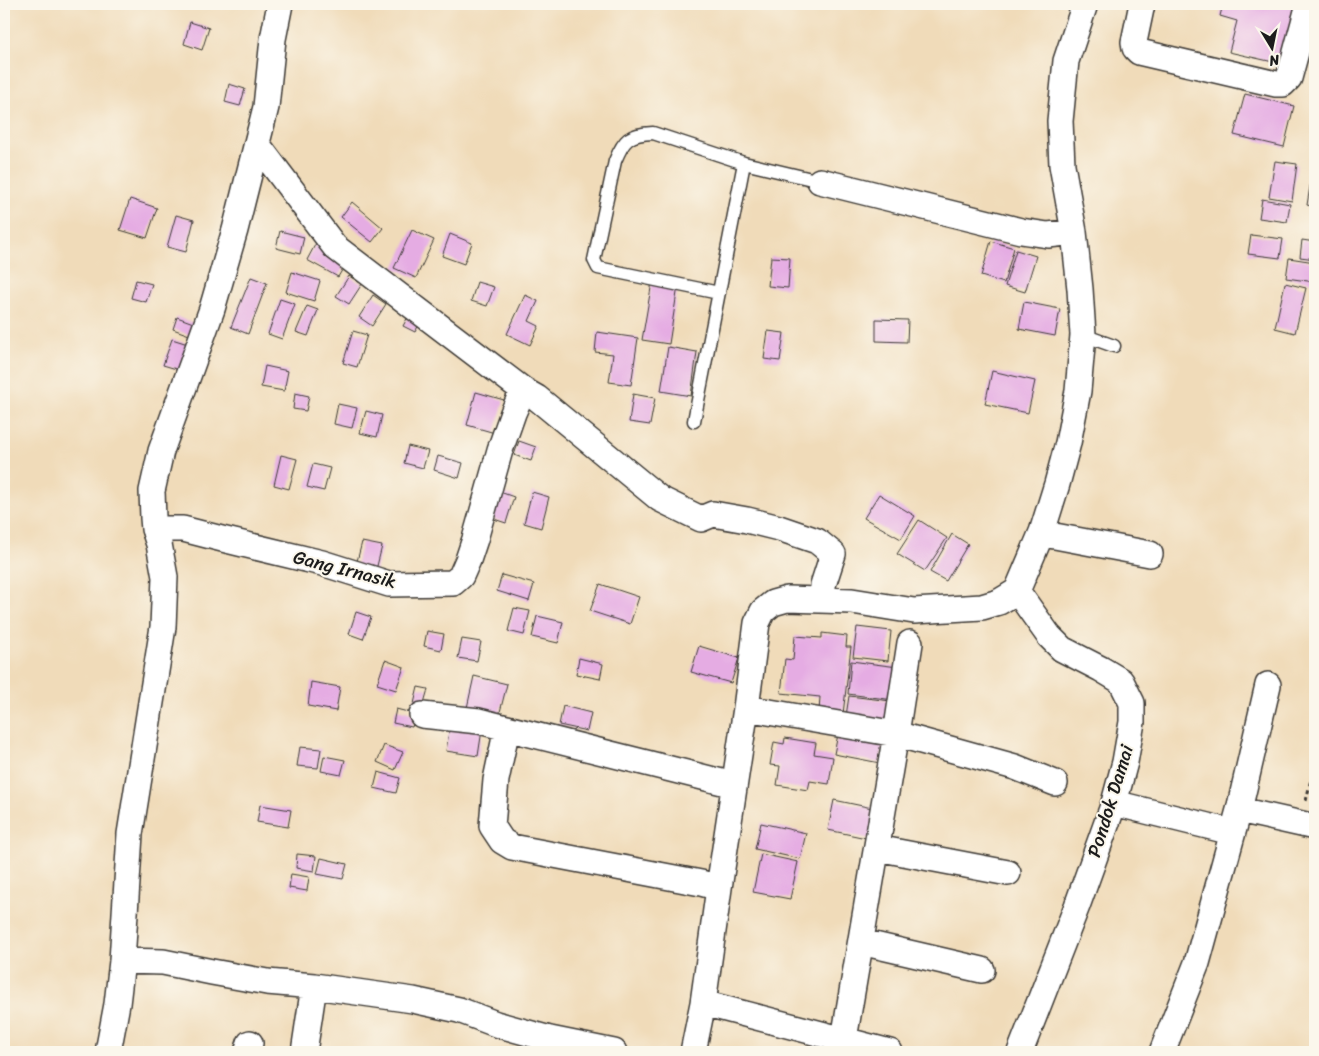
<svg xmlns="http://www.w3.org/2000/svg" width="1319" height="1056" font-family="Sriracha,sans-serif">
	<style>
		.building { fill: #e5ace3 }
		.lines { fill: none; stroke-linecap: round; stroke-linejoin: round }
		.service-casing { stroke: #3c3934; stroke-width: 15 }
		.minor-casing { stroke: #3c3934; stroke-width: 28 }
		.path { stroke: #3c3934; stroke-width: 3; stroke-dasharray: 4 4; stroke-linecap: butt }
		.service { stroke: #fff; stroke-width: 12 }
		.minor { stroke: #fff; stroke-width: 25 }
		.labels { text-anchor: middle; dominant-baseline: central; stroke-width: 4; stroke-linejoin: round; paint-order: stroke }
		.street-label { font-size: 19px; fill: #1c1c1c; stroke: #fbf7ec }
	</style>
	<rect width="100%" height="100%" fill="#fbf7ec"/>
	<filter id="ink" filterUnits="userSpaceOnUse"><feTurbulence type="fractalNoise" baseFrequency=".02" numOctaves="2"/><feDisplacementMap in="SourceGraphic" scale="10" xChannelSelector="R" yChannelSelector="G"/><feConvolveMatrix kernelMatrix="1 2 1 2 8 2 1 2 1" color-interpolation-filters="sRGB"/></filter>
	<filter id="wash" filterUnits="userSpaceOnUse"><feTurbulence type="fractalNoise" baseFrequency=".0096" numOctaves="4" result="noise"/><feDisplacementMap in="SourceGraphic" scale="20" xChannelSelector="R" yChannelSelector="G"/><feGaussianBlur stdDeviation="1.12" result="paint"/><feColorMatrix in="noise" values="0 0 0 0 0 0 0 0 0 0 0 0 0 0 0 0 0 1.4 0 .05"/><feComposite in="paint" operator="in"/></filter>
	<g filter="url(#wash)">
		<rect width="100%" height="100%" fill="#f0dbb9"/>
		<g id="blocks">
			<path class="building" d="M1223 4H1297L1282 64 1229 52 1237 21 1220 16Z
				M190 22 209 28 202 50 184 44Z
				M229 84 245 89 240 106 225 102Z
				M1245 94 1294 106 1284 147 1234 135Z
				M1275 161 1297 164 1292 201 1269 197Z
				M1314 162H1315V207L1307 205Z
				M130 199 157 208 147 238 120 230Z
				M1262 199 1290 204 1287 222 1259 218Z
				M352 202 383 228 372 242 341 217Z
				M176 215 194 220 186 252 167 247Z
				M412 230 434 240 416 278 394 268Z
				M280 231 304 237 300 254 276 248Z
				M450 234 472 243 464 264 442 256Z
				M1251 235 1283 239 1280 258 1248 254Z
				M1302 240 1315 242V259L1300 257Z
				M991 241 1014 248 1004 283 981 276Z
				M316 243 348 260 338 277 307 260Z
				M1016 250 1036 256 1025 292 1005 286Z
				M771 257 790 258 788 288 768 286Z
				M1289 258 1315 262V282L1286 278Z
				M292 272 320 281 314 301 286 292Z
				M349 276 362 284 349 304 336 296Z
				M251 277 267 283 248 334 231 327Z
				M136 280 152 284 146 302 131 298Z
				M477 282 494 287 487 306 471 301Z
				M652 282 678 286 669 344 642 340Z
				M1285 283 1306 288 1295 333 1275 328Z
				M373 295 386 304 372 326 359 317Z
				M525 295 538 301 529 321 539 326 530 345 507 334Z
				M280 299 295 304 282 339 268 334Z
				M1024 302 1060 309 1055 336 1019 329Z
				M307 306 318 310 308 336 296 332Z
				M411 311 423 317 415 332 403 326Z
				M177 317 196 324 192 336 173 329Z
				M876 319 908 320 907 342 876 341Z
				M353 331 367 335 357 367 343 363Z
				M768 331 784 333 780 361 764 359Z
				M597 332 638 338 631 385 609 382 613 354 595 352Z
				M172 339 191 345 183 371 163 365Z
				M668 347 697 352 691 396 661 391Z
				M265 366 288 371 284 391 261 387Z
				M992 371 1035 381 1028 413 985 404Z
				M476 392 504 400 495 433 467 425Z
				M295 393 309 396 306 411 293 409Z
				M633 394 655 398 650 425 629 422Z
				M338 404 357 408 352 428 334 424Z
				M366 411 382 415 377 437 360 433Z
				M519 441 536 447 531 461 514 455Z
				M408 446 428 451 423 468 404 463Z
				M281 455 297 459 289 489 274 485Z
				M438 456 463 463 459 478 434 470Z
				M313 464 330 468 324 491 307 487Z
				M497 491 514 497 506 523 488 517Z
				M532 492 549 497 541 528 524 523Z
				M879 494 915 516 901 539 864 518Z
				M919 520 947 538 925 571 897 554Z
				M952 534 968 544 946 581 930 572Z
				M362 542 382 546 375 574 355 569Z
				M502 575 534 584 529 601 497 591Z
				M600 584 639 597 630 624 590 611Z
				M514 608 530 611 524 635 508 631Z
				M356 612 371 617 363 639 349 634Z
				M537 616 563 622 558 643 532 637Z
				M857 627 891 631 888 661 853 657Z
				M427 631 444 634 441 650 424 646Z
				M822 633 847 636 846 647H851L843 714 819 712 820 697 781 693 785 659 793 660 795 636 822 638Z
				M462 639 481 642 477 661 458 658Z
				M699 646 739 658 731 683 691 672Z
				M579 658 603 664 600 679 576 674Z
				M385 660 404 667 396 690 377 684Z
				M851 661 898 667 894 700 848 694Z
				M474 676 507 684 499 716 467 708Z
				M311 682 340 687 336 711 308 706Z
				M418 687 428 689 422 710 413 708Z
				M849 696 891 701 888 721 846 716Z
				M563 706 591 713 587 731 559 725Z
				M396 709 416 714 412 727 393 723Z
				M450 725 482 730 478 756 446 751Z
				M839 729 885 738 880 763 834 754Z
				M785 738 816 743 814 754 833 757 829 784 810 781 808 790 777 785 780 766 770 765 774 742 784 744Z
				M384 745 403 752 395 770 377 762Z
				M300 747 321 749 318 768 297 766Z
				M324 756 345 760 341 775 321 771Z
				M378 772 400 778 396 793 374 788Z
				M834 800 877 809 871 839 828 830Z
				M260 805 291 810 288 827 257 822Z
				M761 823 806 833 800 859 755 849Z
				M297 854 316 856 314 871 296 868Z
				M761 854 798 862 790 899 753 892Z
				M321 858 347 864 343 879 317 874Z
				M291 874 309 877 307 891 289 888Z"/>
		</g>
	</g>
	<g filter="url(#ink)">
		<use href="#blocks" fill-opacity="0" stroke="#3c3934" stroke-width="1"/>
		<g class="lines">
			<defs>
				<path id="service" d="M719 293 598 268 594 260 615 161C624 139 629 134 653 133L744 163 820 181
					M1083 335 1114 346
					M694 421 744 163"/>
				<path id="minor" d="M1142 4 1134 42 1135 48 1139 52 1276 84H1283L1289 78 1309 4
					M257 144 335 247 523 390 537 398 660 499 701 519 713 514 747 520 779 528 817 541 833 554 823 585V600
					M820 181 1021 231 1048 235 1074 232
					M154 529H183L222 539 322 563 389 584 453 583 461 576 468 560 475 539 500 450 513 413 523 390
					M1042 532 1055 536 1150 554
					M1017 591 1049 636 1062 649 1101 669 1121 681 1132 703V722L1125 762 1114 803 1077 906 1020 1052
					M746 708 896 734 1015 767 1055 783
					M422 715 479 721 734 785
					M507 728 496 780 492 826 502 841 512 847 701 883 719 888
					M1114 803 1232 832
					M1239 810 1315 827
					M877 848 1008 873
					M861 942 982 970
					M122 961 163 962 212 972 267 982 314 986 413 1000 459 1010 496 1024 550 1039 614 1052
					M703 1003 890 1052
					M844 1039 896 734 910 643
					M108 1052 117 1004 122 961 130 834 163 627 165 577 159 544 154 529 153 518 152 491 161 451 212 309 235 230 266 107 273 39 280 4
					M247 1052 250 1043
					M304 1052 314 986
					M693 1052 703 1003 719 888 746 708 757 623 763 611 773 603 787 599 852 601 914 611 982 607 999 602 1017 591 1042 532 1057 484 1068 443 1078 391 1083 335 1080 289 1074 232 1062 165 1060 121 1066 61 1085 4
					M1162 1052 1197 963 1239 810 1268 685"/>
			</defs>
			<use href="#service" class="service-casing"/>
			<use href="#minor" class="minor-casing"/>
			<path class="path" d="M1306 801 1315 762"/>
			<use href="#service" class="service"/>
			<use href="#minor" class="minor"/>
		</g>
	</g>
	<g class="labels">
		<g class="street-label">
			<text transform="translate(345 569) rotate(14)">Gang Irnasik</text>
			<text transform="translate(1110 801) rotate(-73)">Pondok Damai</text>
		</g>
	</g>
	<rect width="1319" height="1056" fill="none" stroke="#fbf7ec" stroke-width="20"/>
	<g transform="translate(1272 48) rotate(170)" stroke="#fbf7ec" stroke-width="4" paint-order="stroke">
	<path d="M0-4L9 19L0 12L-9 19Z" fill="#1c1c1c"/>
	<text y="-8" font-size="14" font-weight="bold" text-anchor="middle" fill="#1c1c1c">N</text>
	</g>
</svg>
